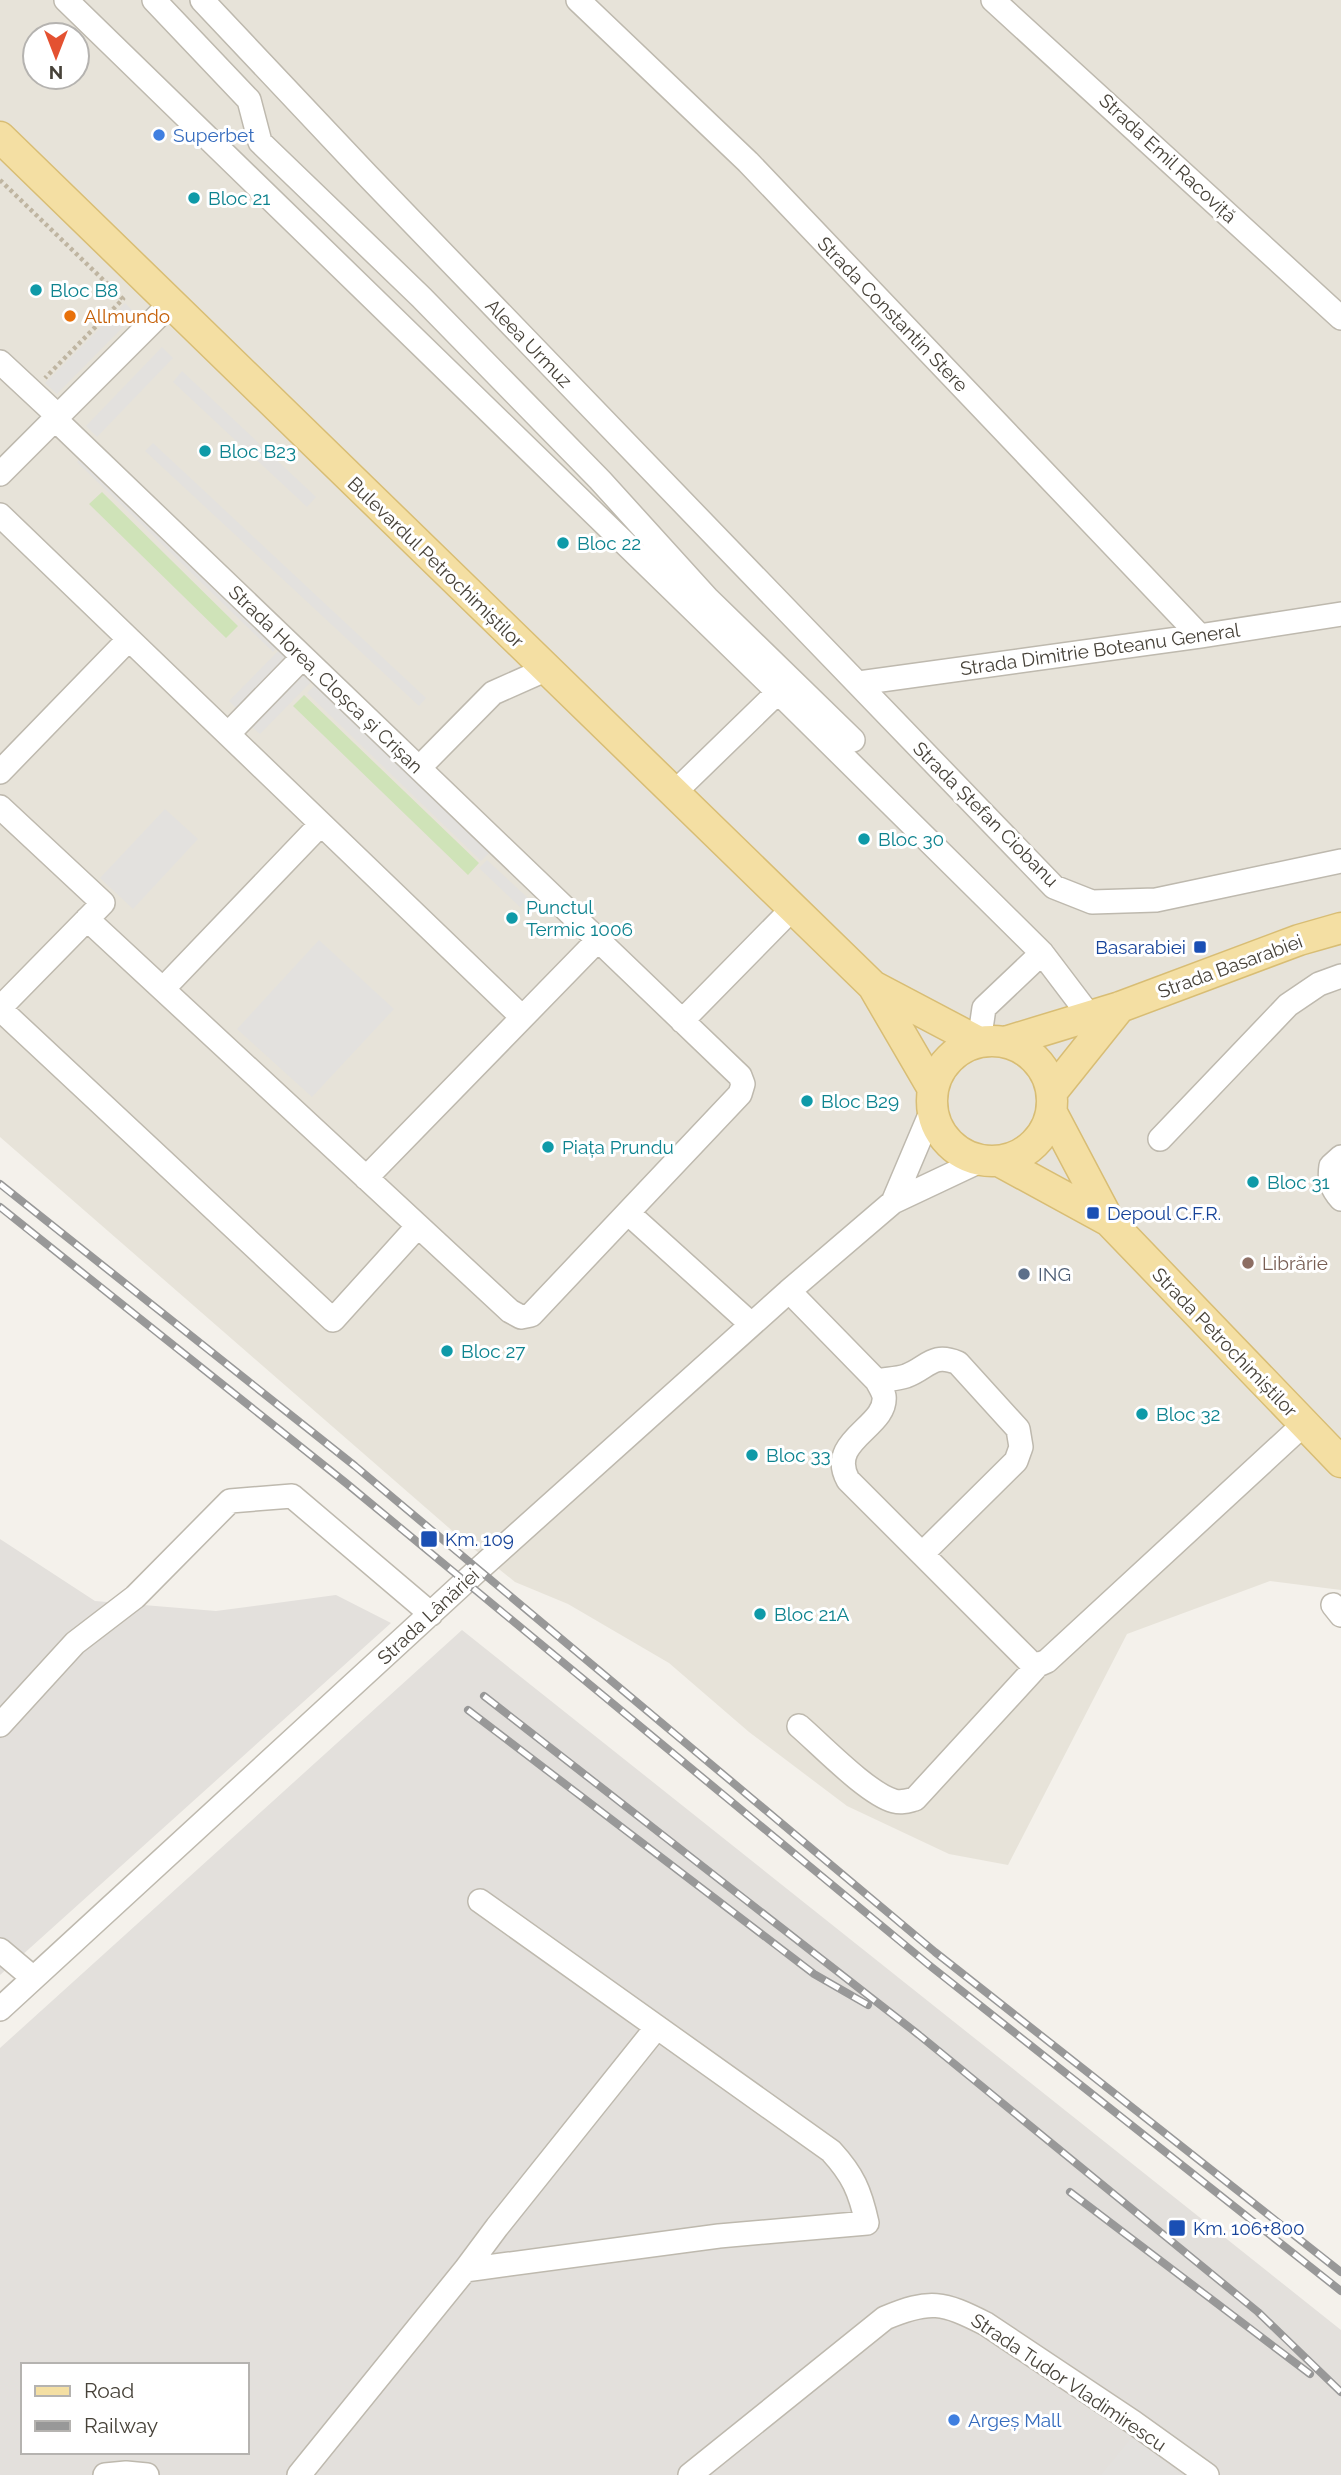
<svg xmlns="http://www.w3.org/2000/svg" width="1341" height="2475" font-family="Raleway,sans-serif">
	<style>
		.residential { fill: #e7e3d9; fill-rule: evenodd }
		.industrial { fill: #e3e0dc; fill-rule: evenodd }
		.green { fill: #cfe3b8 }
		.parking { fill: #e3e1de }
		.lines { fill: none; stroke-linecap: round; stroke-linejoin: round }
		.minor-casing { stroke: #beb9ae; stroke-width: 26 }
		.major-casing { stroke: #d8bd74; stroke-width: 33 }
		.path { stroke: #bfb5a1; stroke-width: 4.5; stroke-dasharray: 3.5 3.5; stroke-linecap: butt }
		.minor { stroke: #fff; stroke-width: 23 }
		.major { stroke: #f4dfa3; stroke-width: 30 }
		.rail-casing { stroke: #989898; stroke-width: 8 }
		.rail { stroke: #fff; stroke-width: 5; stroke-dasharray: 16; stroke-linecap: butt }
		.shop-dot { fill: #3f7fe0; stroke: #fff; stroke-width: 2.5 }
		.culture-dot { fill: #0f9aa8; stroke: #fff; stroke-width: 2.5 }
		.food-dot { fill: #e8710a; stroke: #fff; stroke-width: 2.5 }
		.transit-dot { fill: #1a4fb4; stroke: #fff; stroke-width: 2.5 }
		.education-dot { fill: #8d6e63; stroke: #fff; stroke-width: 2.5 }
		.service-dot { fill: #5c6f8a; stroke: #fff; stroke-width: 2.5 }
		.labels { text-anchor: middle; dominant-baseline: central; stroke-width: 6; stroke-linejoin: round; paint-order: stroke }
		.shop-label { font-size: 19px; fill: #366cbe; stroke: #fff; text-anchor: start }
		.street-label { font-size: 19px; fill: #474239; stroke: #fff }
		.culture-label { font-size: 19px; fill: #0d838f; stroke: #fff; text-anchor: start }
		.food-label { font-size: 19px; fill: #c56008; stroke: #fff; text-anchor: start }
		.transit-label { font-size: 19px; fill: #164399; stroke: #fff; text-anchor: start }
		.education-label { font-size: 19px; fill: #785e54; stroke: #fff; text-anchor: start }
		.service-label { font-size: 19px; fill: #4e5e75; stroke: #fff; text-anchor: start }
	</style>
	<rect width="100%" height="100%" fill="#f4f1eb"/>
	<path class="residential" d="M0 0H1341V1590L1270 1581 1127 1634 1008 1865 949 1854 847 1806 749 1732 669 1663 568 1604 515 1582 464 1541 0 1137ZM35 35H77V77H35Z"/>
	<path class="industrial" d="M0 1539 95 1601 216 1611 336 1595 391 1623 0 1975Z
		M462 1630 1341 2330V2475H0V2048ZM23 2365H247V2452H23Z"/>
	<path class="green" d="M102 492 238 626 226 638 89 504Z
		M304 695 479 863 468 875 293 706Z"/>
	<path class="parking" d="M125 303 136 314 57 394 45 383Z
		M162 347 173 358 97 437 86 426Z
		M182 371 316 497 307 507 173 382Z
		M153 443 426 698 419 706 145 451Z
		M84 454 281 644 273 652 77 462Z
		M283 646 293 656 239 711 229 701Z
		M304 671 313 680 260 734 251 726Z
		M316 684 489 853 481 861 307 693Z
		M165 809 198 839 133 909 100 878Z
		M487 860 528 898 520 907 479 868Z
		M319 940 394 1009 312 1097 237 1029Z
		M1134 2435 1181 2475H1101Z"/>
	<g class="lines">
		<defs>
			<path id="minor" d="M66 0 778 692 674 793
				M154 0 249 100 260 142 421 297 600 480 707 598 853 740
				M202 0 367 175 1054 887 1092 902 1156 900 1341 861
				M578 0 748 162 1200 636
				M993 0 1341 318
				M0 362 58 416
				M55 419 740 1076 743 1084 740 1094 531 1315 521 1317 510 1311 87 919
				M0 474 171 303
				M0 515 522 1017
				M859 683 1200 636 1341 614
				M778 692 1042 953 1089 1015
				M228 734 303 657
				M419 768 493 693 547 669
				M0 772 129 639
				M0 807 103 903 0 1008
				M163 989 321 824
				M0 1009 333 1320 418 1226
				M682 1021 793 908
				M979 1042 984 1008 1042 953
				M1160 1139 1288 1005 1319 984 1341 976
				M1341 1157 1331 1166C1329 1180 1331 1188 1341 1199
				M366 1178 598 940
				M893 1202 932 1110
				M628 1213 751 1324
				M789 1291 877 1381C879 1385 883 1391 884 1396 888 1427 826 1440 848 1480L1030 1662 1038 1665 1047 1661 1304 1424
				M877 1381C886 1379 897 1379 906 1376 928 1368 932 1352 958 1363L1018 1429 1021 1447 1016 1461 922 1554
				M1333 1605 1341 1615
				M0 1725 75 1643 135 1597 230 1501 292 1496 431 1614
				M799 1726C821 1745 868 1794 894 1801 902 1803 907 1801 915 1799L1038 1665
				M0 1950 32 1977
				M0 2009 479 1569 789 1291 893 1202 982 1160
				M465 2270 719 2236 867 2223C860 2191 853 2175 831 2151L480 1901
				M105 2475 126 2473 147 2475
				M299 2475 465 2270 497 2227 657 2027
				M690 2475 885 2318C930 2299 943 2302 986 2324L1133 2422 1207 2475"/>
			<path id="major" d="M0 137 873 986 933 1089
				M873 986 979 1042
				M932 1101a60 60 0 1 1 120 0a60 60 0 1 1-120 0Z
				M1005 1042 1120 1007 1299 940 1341 928
				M1052 1092 1120 1007
				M1052 1113 1109 1221 1341 1462
				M999 1161 1109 1221"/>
		</defs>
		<use href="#minor" class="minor-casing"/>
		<use href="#major" class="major-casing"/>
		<path class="path" d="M0 180 123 299 45 378"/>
		<use href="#minor" class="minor"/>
		<use href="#major" class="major"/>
		<defs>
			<path id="rail" d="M0 1184 355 1466 935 1952 1341 2272
				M0 1207 346 1483 929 1965 1341 2291
				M484 1696 919 2035 1258 2312 1341 2392
				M468 1710 814 1974 868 2005
				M1070 2192 1310 2374"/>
		</defs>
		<use href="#rail" class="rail-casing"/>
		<use href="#rail" class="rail"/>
	</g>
	<g class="shop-dot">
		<circle cx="159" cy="135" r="7"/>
		<circle cx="954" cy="2420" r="7"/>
	</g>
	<g class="culture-dot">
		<circle cx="194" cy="198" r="7"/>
		<circle cx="36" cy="290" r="7"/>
		<circle cx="205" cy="451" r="7"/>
		<circle cx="563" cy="543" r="7"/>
		<circle cx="864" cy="839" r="7"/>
		<circle cx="512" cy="918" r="7"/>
		<circle cx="807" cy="1101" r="7"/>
		<circle cx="548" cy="1147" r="7"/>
		<circle cx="1253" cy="1182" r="7"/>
		<circle cx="447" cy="1351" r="7"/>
		<circle cx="1142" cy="1414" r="7"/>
		<circle cx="752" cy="1455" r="7"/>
		<circle cx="760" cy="1614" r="7"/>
	</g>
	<circle class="food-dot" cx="70" cy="316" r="7"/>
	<g class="transit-dot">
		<rect x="1193" y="940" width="14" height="14" rx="3.5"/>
		<rect x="1086" y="1206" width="14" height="14" rx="3.5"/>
		<rect x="420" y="1530" width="18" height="18" rx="3.5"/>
		<rect x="1168" y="2219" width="18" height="18" rx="3.5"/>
	</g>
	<circle class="education-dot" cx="1248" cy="1263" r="7"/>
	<circle class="service-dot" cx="1024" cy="1274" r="7"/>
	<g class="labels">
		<g class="shop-label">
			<text x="173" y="135">Superbet</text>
			<text x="968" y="2420">Argeș Mall</text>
		</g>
		<g class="street-label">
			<text transform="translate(1168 158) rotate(43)">Strada Emil Racoviță</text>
			<text transform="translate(893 314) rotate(46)">Strada Constantin Stere</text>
			<text transform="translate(529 343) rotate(46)">Aleea Urmuz</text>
			<text transform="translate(436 562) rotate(44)">Bulevardul Petrochimiștilor</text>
			<text transform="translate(1100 649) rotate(-8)">Strada Dimitrie Boteanu General</text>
			<text transform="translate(326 679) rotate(44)">Strada Horea, Cloșca și Crișan</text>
			<text transform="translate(986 814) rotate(45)">Strada Ștefan Ciobanu</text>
			<text transform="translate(1230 966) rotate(-20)">Strada Basarabiei</text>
			<text transform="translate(1225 1342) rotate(46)">Strada Petrochimiștilor</text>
			<text transform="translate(428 1616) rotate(-43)">Strada Lânăriei</text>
			<text transform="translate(1069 2382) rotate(34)">Strada Tudor Vladimirescu</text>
		</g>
		<g class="culture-label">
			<text x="208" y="198">Bloc 21</text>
			<text x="50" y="290">Bloc B8</text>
			<text x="219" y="451">Bloc B23</text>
			<text x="577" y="543">Bloc 22</text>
			<text x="878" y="839">Bloc 30</text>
			<text x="526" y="907">Punctul<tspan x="526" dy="22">Termic 1006</tspan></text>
			<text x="821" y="1101">Bloc B29</text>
			<text x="562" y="1147">Piața Prundu</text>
			<text x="1267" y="1182">Bloc 31</text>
			<text x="461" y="1351">Bloc 27</text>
			<text x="1156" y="1414">Bloc 32</text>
			<text x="766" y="1455">Bloc 33</text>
			<text x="774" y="1614">Bloc 21A</text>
		</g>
		<g class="food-label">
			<text x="84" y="316">Allmundo</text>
		</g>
		<g class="transit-label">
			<text x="1186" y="947" text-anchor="end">Basarabiei</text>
			<text x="1107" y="1213">Depoul C.F.R.</text>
			<text x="445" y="1539">Km. 109</text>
			<text x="1193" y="2228">Km. 106+800</text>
		</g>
		<g class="education-label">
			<text x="1262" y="1263">Librărie</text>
		</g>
		<g class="service-label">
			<text x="1038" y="1274">ING</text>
		</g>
	</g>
	<rect x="21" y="2363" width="228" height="91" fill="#ffffff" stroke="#b5b3b0" stroke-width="2"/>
	<rect x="35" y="2386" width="35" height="10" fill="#f4dfa3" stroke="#b5b3b0" stroke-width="2"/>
	<text x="84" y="2398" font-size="21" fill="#474239">Road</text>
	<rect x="35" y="2421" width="35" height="10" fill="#989898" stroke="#b5b3b0" stroke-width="2"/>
	<text x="84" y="2433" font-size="21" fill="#474239">Railway</text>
	<g transform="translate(56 56) rotate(180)"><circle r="33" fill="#ffffff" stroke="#b5b3b0" stroke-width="2"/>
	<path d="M0-5L12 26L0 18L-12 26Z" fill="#e45131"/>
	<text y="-10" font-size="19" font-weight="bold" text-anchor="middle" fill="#474239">N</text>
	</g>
</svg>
